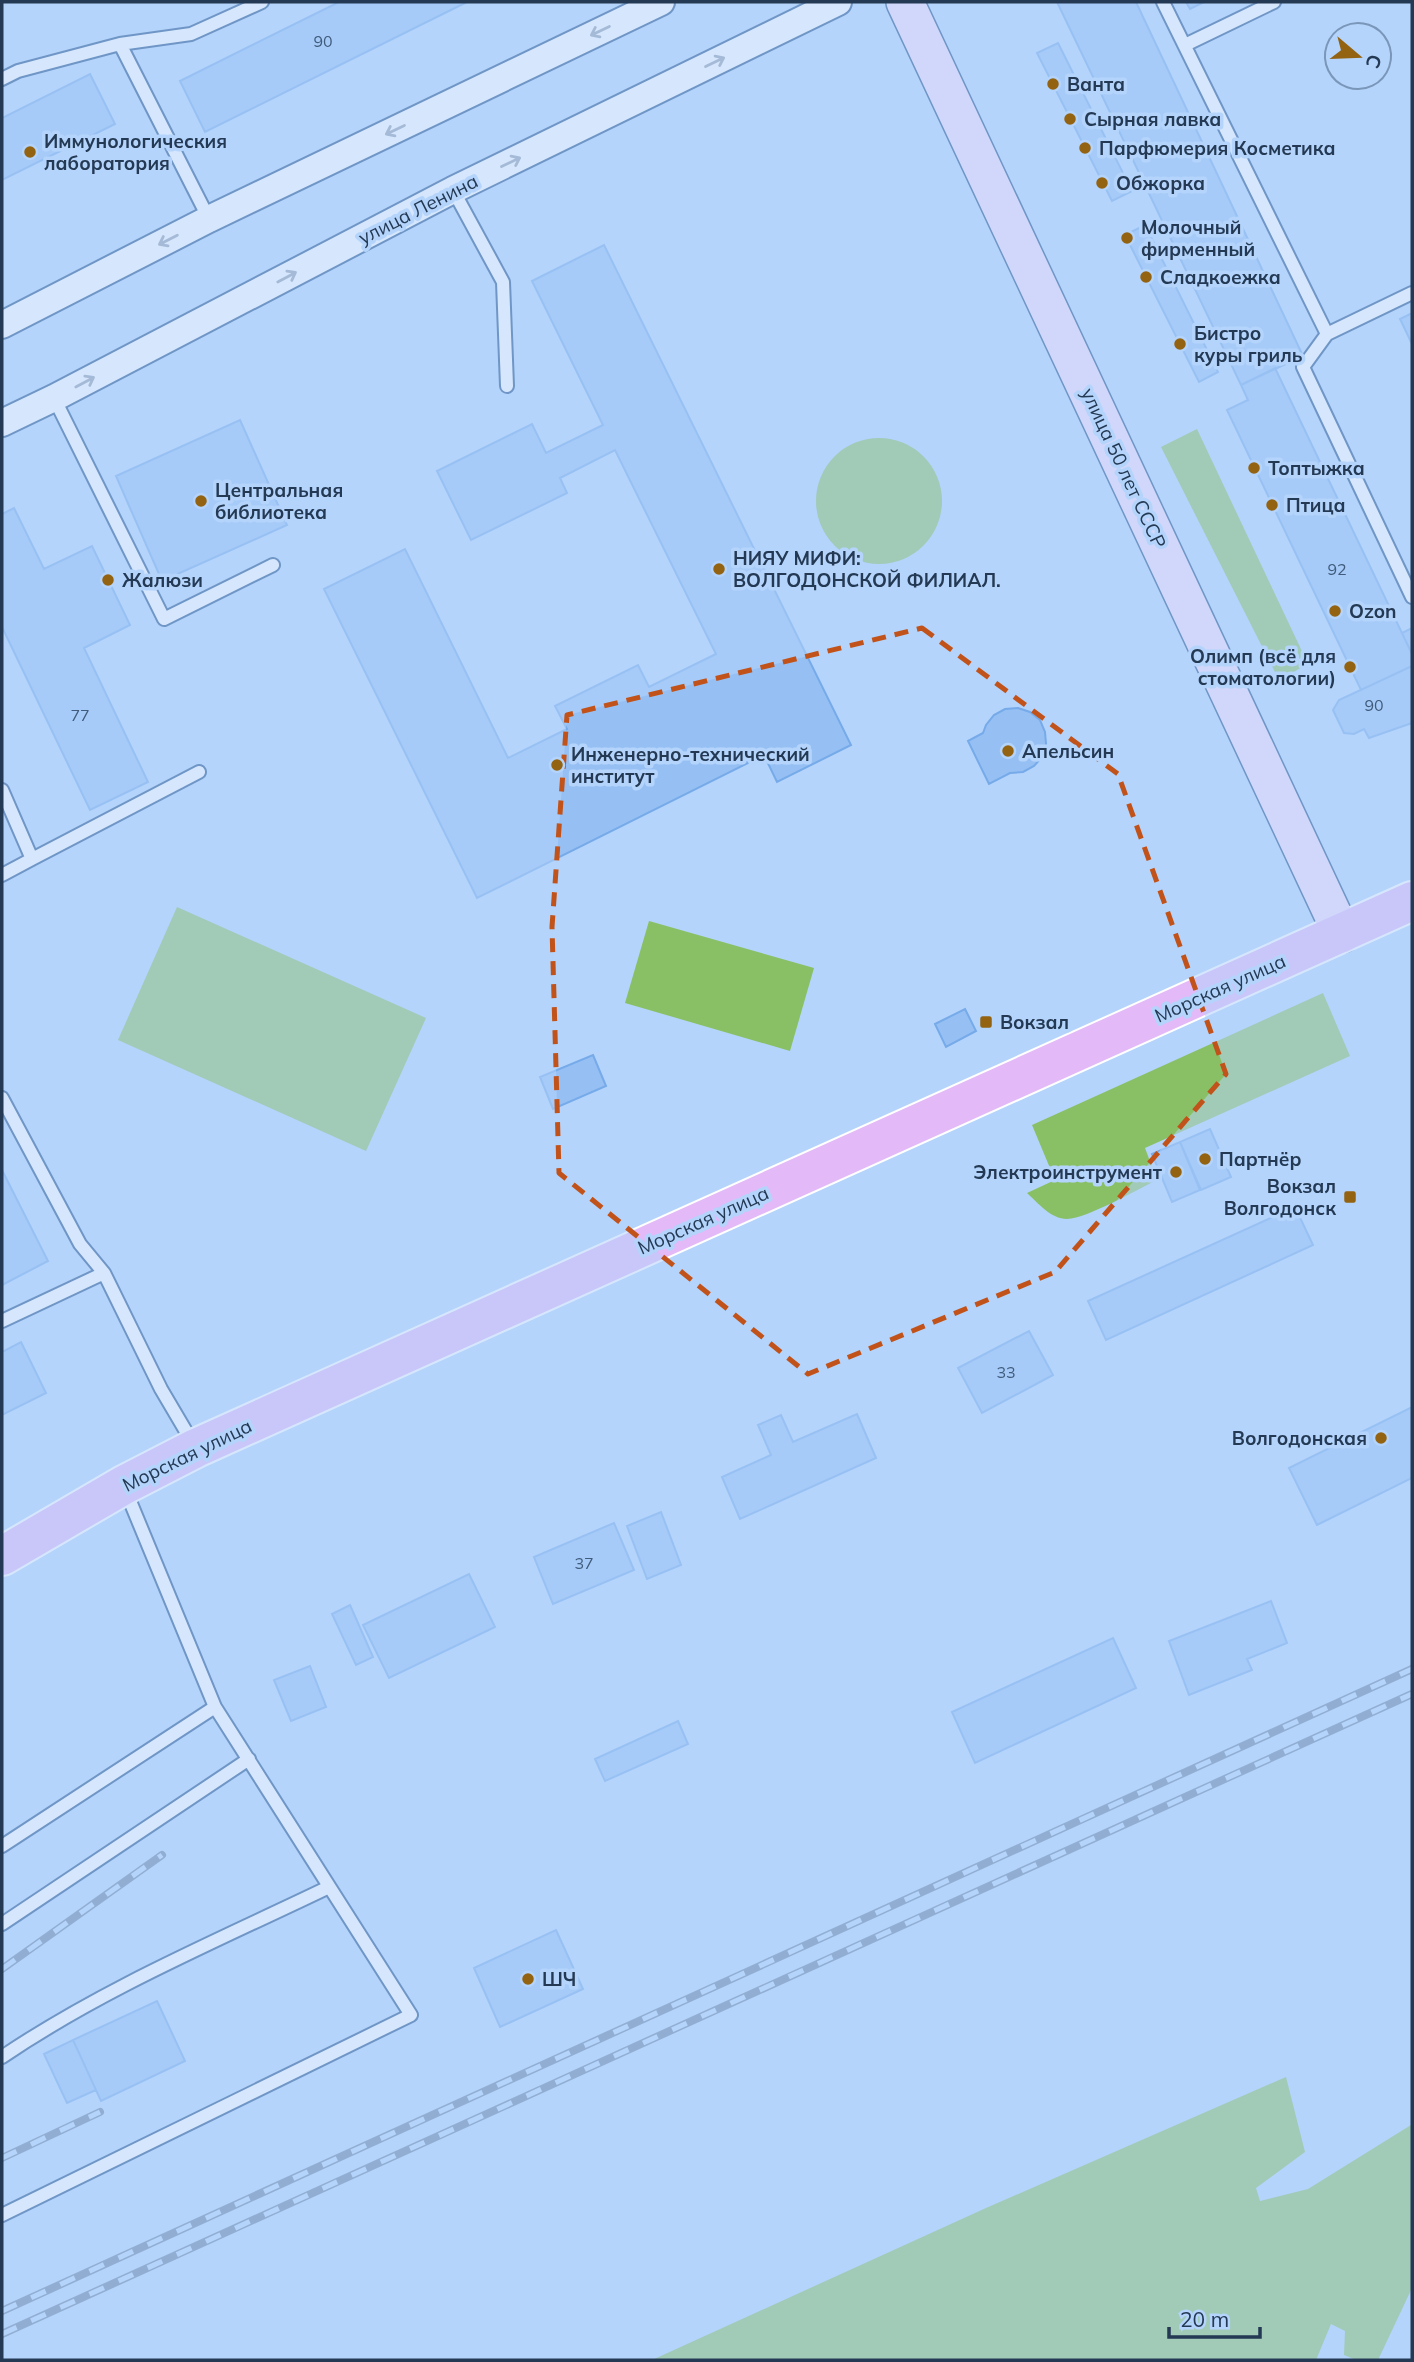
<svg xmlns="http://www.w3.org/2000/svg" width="1414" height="2362" font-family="Mulish,sans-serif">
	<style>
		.green { fill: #89c065 }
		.building { fill: #96c0f4; stroke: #76aae9; stroke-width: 2 }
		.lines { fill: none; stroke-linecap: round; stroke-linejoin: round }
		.lane-casing { stroke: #1b4d85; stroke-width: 16 }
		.street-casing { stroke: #1b4d85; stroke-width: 30 }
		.secondary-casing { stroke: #1b4d85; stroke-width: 40 }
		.primary-casing { stroke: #fff; stroke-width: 42 }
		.lane { stroke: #fff; stroke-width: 12 }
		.street { stroke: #fff; stroke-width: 26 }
		.secondary { stroke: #f1dcfb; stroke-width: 37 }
		.primary { stroke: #e3b9f8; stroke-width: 38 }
		.rail-casing { stroke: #6781a1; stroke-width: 8 }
		.rail { stroke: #b4d4fb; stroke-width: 5; stroke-dasharray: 16; stroke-linecap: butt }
		.oneway { stroke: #929ca9 }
		.marked { fill: none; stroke: #c1531a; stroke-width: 5; stroke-dasharray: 14 9; stroke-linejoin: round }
		.poi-dot { fill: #936311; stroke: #b4d4fb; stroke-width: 2.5 }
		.labels { text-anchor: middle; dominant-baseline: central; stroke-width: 7; stroke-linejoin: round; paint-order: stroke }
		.number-label { font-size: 16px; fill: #405b7b }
		.poi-label { font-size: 19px; font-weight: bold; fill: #243953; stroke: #b4d4fb; text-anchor: start }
		.street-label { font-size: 19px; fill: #243953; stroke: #b4d4fb }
	</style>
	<rect width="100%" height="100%" fill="#b4d4fb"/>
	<path class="green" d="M1197 429 1308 664 1279 680 1161 447Z
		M816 501a63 63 0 1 1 126 0a63 63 0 1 1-126 0Z
		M177 907 426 1018 366 1151 118 1040Z
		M649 921 814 968 790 1051 625 1003Z
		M1323 993 1350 1056 1145 1148 1157 1180C1136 1190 1088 1218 1067 1219 1051 1219 1038 1203 1027 1193L1055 1180 1032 1125Z
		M1286 2077 1305 2152 1256 2188 1260 2201 1308 2189 1411 2125 1412 2120V2288L1378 2360H1356L1344 2355 1345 2331 1331 2324 1316 2360H652L986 2208Z"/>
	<path class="building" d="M339 2H467L205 132 180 81Z
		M1057 2H1136L1303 356 1241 385Z
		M1186 2H1204L1190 9Z
		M1058 43 1132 191 1112 201 1037 53Z
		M90 74 115 124 2 180V118Z
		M1145 225 1218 372 1199 382 1125 235Z
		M604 245 851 745 777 782 764 755 477 898 324 589 405 549 508 758 567 729 555 706 638 665 649 687 716 654 615 450 560 478 567 493 471 540 437 471 532 424 546 453 603 425 532 281Z
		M1412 313V344L1400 319Z
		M1275 368 1412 654V666L1361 690 1227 410 1248 400 1241 385Z
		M240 420 287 525 162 581 116 476Z
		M14 508 44 569 92 546 130 625 84 648 148 782 90 810 2 627V514Z
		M1412 628V654L1402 633Z
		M1412 666V723L1369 738 1364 729 1354 734 1344 733 1333 710 1339 700Z
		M1018 708 1030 712 1040 720 1045 732 1046 744 1042 757 1034 766 1023 772 1010 773 989 784 968 741 983 733 986 725 994 715 1005 709Z
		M965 1009 976 1031 946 1047 935 1024Z
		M593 1055 606 1086 553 1109 540 1077Z
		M1210 1129 1231 1177 1201 1190 1180 1142Z
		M1180 1142 1200 1190 1172 1202 1152 1154Z
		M2 1170 48 1261 2 1285Z
		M1295 1207 1313 1245 1106 1340 1088 1301Z
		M1029 1331 1053 1375 982 1413 958 1368Z
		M21 1342 46 1393 2 1415V1352Z
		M1412 1407V1478L1317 1525 1289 1468Z
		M857 1414 876 1458 740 1519 722 1477 771 1455 758 1425 781 1415 793 1442Z
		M661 1512 681 1565 647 1579 627 1526Z
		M614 1523 634 1570 553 1604 534 1557Z
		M469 1574 495 1627 389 1678 363 1625Z
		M1271 1601 1287 1643 1247 1659 1252 1670 1189 1695 1169 1641Z
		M350 1605 373 1657 356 1665 332 1614Z
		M1113 1638 1136 1688 975 1763 952 1712Z
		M310 1666 326 1707 291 1721 274 1680Z
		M678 1721 688 1744 605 1781 595 1759Z
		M556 1930 583 1989 500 2027 474 1968Z
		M157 2001 185 2061 101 2101 73 2040Z
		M73 2040 96 2090 67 2103 44 2054Z"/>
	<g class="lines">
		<defs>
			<path id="lane" d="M1163 2 1327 334
				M120 44 209 219
				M1185 45 1274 2
				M2 79 18 71 120 44 191 34 262 2
				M453 190 503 282 507 386
				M1412 293 1327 334 1303 367 1412 597
				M54 398 164 619 273 565
				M2 790 32 859 2 875
				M32 859 199 772
				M2 1098 80 1244 104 1273
				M2 1321 104 1273 161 1389 194 1445
				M125 1489 215 1707
				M2 1846 215 1707 411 2015 2 2215
				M2 1924 249 1759
				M2 2057C104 1988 219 1940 329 1887"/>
			<path id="street" d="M2 325 209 219 661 2
				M2 423 54 398 453 190 838 2"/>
			<path id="secondary" d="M905 2 1342 934"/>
			<path id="primary" d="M2 1556 124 1485 196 1448 1412 901"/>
		</defs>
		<use href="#lane" class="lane-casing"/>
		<use href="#street" class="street-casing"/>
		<use href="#secondary" class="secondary-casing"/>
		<use href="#primary" class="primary-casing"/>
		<use href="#lane" class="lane"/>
		<use href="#street" class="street"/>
		<use href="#secondary" class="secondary"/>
		<use href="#primary" class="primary"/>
		<defs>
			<path id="rail" d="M2 1969 162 1855
				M2 2158 100 2112
				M2 2311 1412 1669
				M2 2334 1412 1694"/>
		</defs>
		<use href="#rail" class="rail-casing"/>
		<use href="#rail" class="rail"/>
	</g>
	<defs><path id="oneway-shaft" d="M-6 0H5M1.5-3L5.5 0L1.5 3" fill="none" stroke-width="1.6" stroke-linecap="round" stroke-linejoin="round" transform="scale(1.75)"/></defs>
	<g class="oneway">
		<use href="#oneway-shaft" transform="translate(600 31) rotate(154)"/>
		<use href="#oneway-shaft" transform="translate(715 62) rotate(-26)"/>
		<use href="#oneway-shaft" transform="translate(395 130) rotate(154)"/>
		<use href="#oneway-shaft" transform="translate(511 162) rotate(-26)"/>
		<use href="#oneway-shaft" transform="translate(168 240) rotate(153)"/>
		<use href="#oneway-shaft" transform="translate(287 277) rotate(-28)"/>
		<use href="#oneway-shaft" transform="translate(85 382) rotate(-28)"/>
	</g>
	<path d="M0 0H1414V2362H0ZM922 628 1118 774 1226 1074 1055 1272 808 1374 559 1173 552 927 567 715Z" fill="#b4d4fb" fill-opacity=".55" fill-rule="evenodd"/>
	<path class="marked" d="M922 628 1118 774 1226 1074 1055 1272 808 1374 559 1173 552 927 567 715Z"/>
	<g class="poi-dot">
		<circle cx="1053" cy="84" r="7"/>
		<circle cx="1070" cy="119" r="7"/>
		<circle cx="1085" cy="148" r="7"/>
		<circle cx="30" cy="152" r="7"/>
		<circle cx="1102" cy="183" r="7"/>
		<circle cx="1127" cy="238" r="7"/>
		<circle cx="1146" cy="277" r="7"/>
		<circle cx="1180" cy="344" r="7"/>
		<circle cx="1254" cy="468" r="7"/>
		<circle cx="201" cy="501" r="7"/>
		<circle cx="1272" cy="505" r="7"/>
		<circle cx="719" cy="569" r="7"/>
		<circle cx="108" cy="580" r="7"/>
		<circle cx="1335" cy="611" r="7"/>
		<circle cx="1350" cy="667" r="7"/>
		<circle cx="1008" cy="751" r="7"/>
		<circle cx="557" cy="765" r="7"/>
		<rect x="979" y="1015" width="14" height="14" rx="3.5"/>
		<circle cx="1205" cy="1159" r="7"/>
		<circle cx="1176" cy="1172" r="7"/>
		<rect x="1343" y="1190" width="14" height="14" rx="3.5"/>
		<circle cx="1381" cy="1438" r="7"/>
		<circle cx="528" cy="1979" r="7"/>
	</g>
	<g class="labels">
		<g class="number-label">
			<text x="323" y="41">90</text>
			<text x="1337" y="569">92</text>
			<text x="1374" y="705">90</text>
			<text x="80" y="715">77</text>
			<text x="1006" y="1372">33</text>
			<text x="584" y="1563">37</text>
		</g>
		<g class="poi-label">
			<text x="1067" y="84">Ванта</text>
			<text x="1084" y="119">Сырная лавка</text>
			<text x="44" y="141">Иммунологическия<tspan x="44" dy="22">лаборатория</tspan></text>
			<text x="1099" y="148">Парфюмерия Косметика</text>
			<text x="1116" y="183">Обжорка</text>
			<text x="1141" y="227">Молочный<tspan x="1141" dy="22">фирменный</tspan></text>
			<text x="1160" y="277">Сладкоежка</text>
			<text x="1194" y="333">Бистро<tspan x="1194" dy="22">куры гриль</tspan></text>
			<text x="1268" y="468">Топтыжка</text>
			<text x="215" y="490">Центральная<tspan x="215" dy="22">библиотека</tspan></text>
			<text x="1286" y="505">Птица</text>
			<text x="733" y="558">НИЯУ МИФИ:<tspan x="733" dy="22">ВОЛГОДОНСКОЙ ФИЛИАЛ.</tspan></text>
			<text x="122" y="580">Жалюзи</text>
			<text x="1349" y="611">Ozon</text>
			<text x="1336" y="656" text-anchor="end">Олимп (всё для<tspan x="1336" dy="22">стоматологии)</tspan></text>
			<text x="1022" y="751">Апельсин</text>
			<text x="571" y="754">Инженерно-технический<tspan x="571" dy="22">институт</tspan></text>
			<text x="1000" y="1022">Вокзал</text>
			<text x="1219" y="1159">Партнёр</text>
			<text x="1162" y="1172" text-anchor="end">Электроинструмент</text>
			<text x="1336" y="1186" text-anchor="end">Вокзал<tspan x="1336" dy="22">Волгодонск</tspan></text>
			<text x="1367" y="1438" text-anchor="end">Волгодонская</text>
			<text x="542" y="1979">ШЧ</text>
		</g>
		<g class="street-label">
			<text transform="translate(418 209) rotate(-27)">улица Ленина</text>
			<text transform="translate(1124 468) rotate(65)">улица 50 лет СССР</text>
			<text transform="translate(1220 988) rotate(-24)">Морская улица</text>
			<text transform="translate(703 1220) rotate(-24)">Морская улица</text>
			<text transform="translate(187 1455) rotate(-26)">Морская улица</text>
		</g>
	</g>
	<rect width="1414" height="2362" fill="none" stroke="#243953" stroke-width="7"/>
	<g transform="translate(1358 56) rotate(109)"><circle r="33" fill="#b4d4fb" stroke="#7a96b8" stroke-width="2"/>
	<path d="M0-5L12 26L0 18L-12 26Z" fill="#936311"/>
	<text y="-10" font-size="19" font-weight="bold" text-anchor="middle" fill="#243953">С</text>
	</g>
	<path d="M1169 2327v10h91v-10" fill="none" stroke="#243953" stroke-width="3.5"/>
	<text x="1180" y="2327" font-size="21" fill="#243953" stroke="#b4d4fb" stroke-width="5" paint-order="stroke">20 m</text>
</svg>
